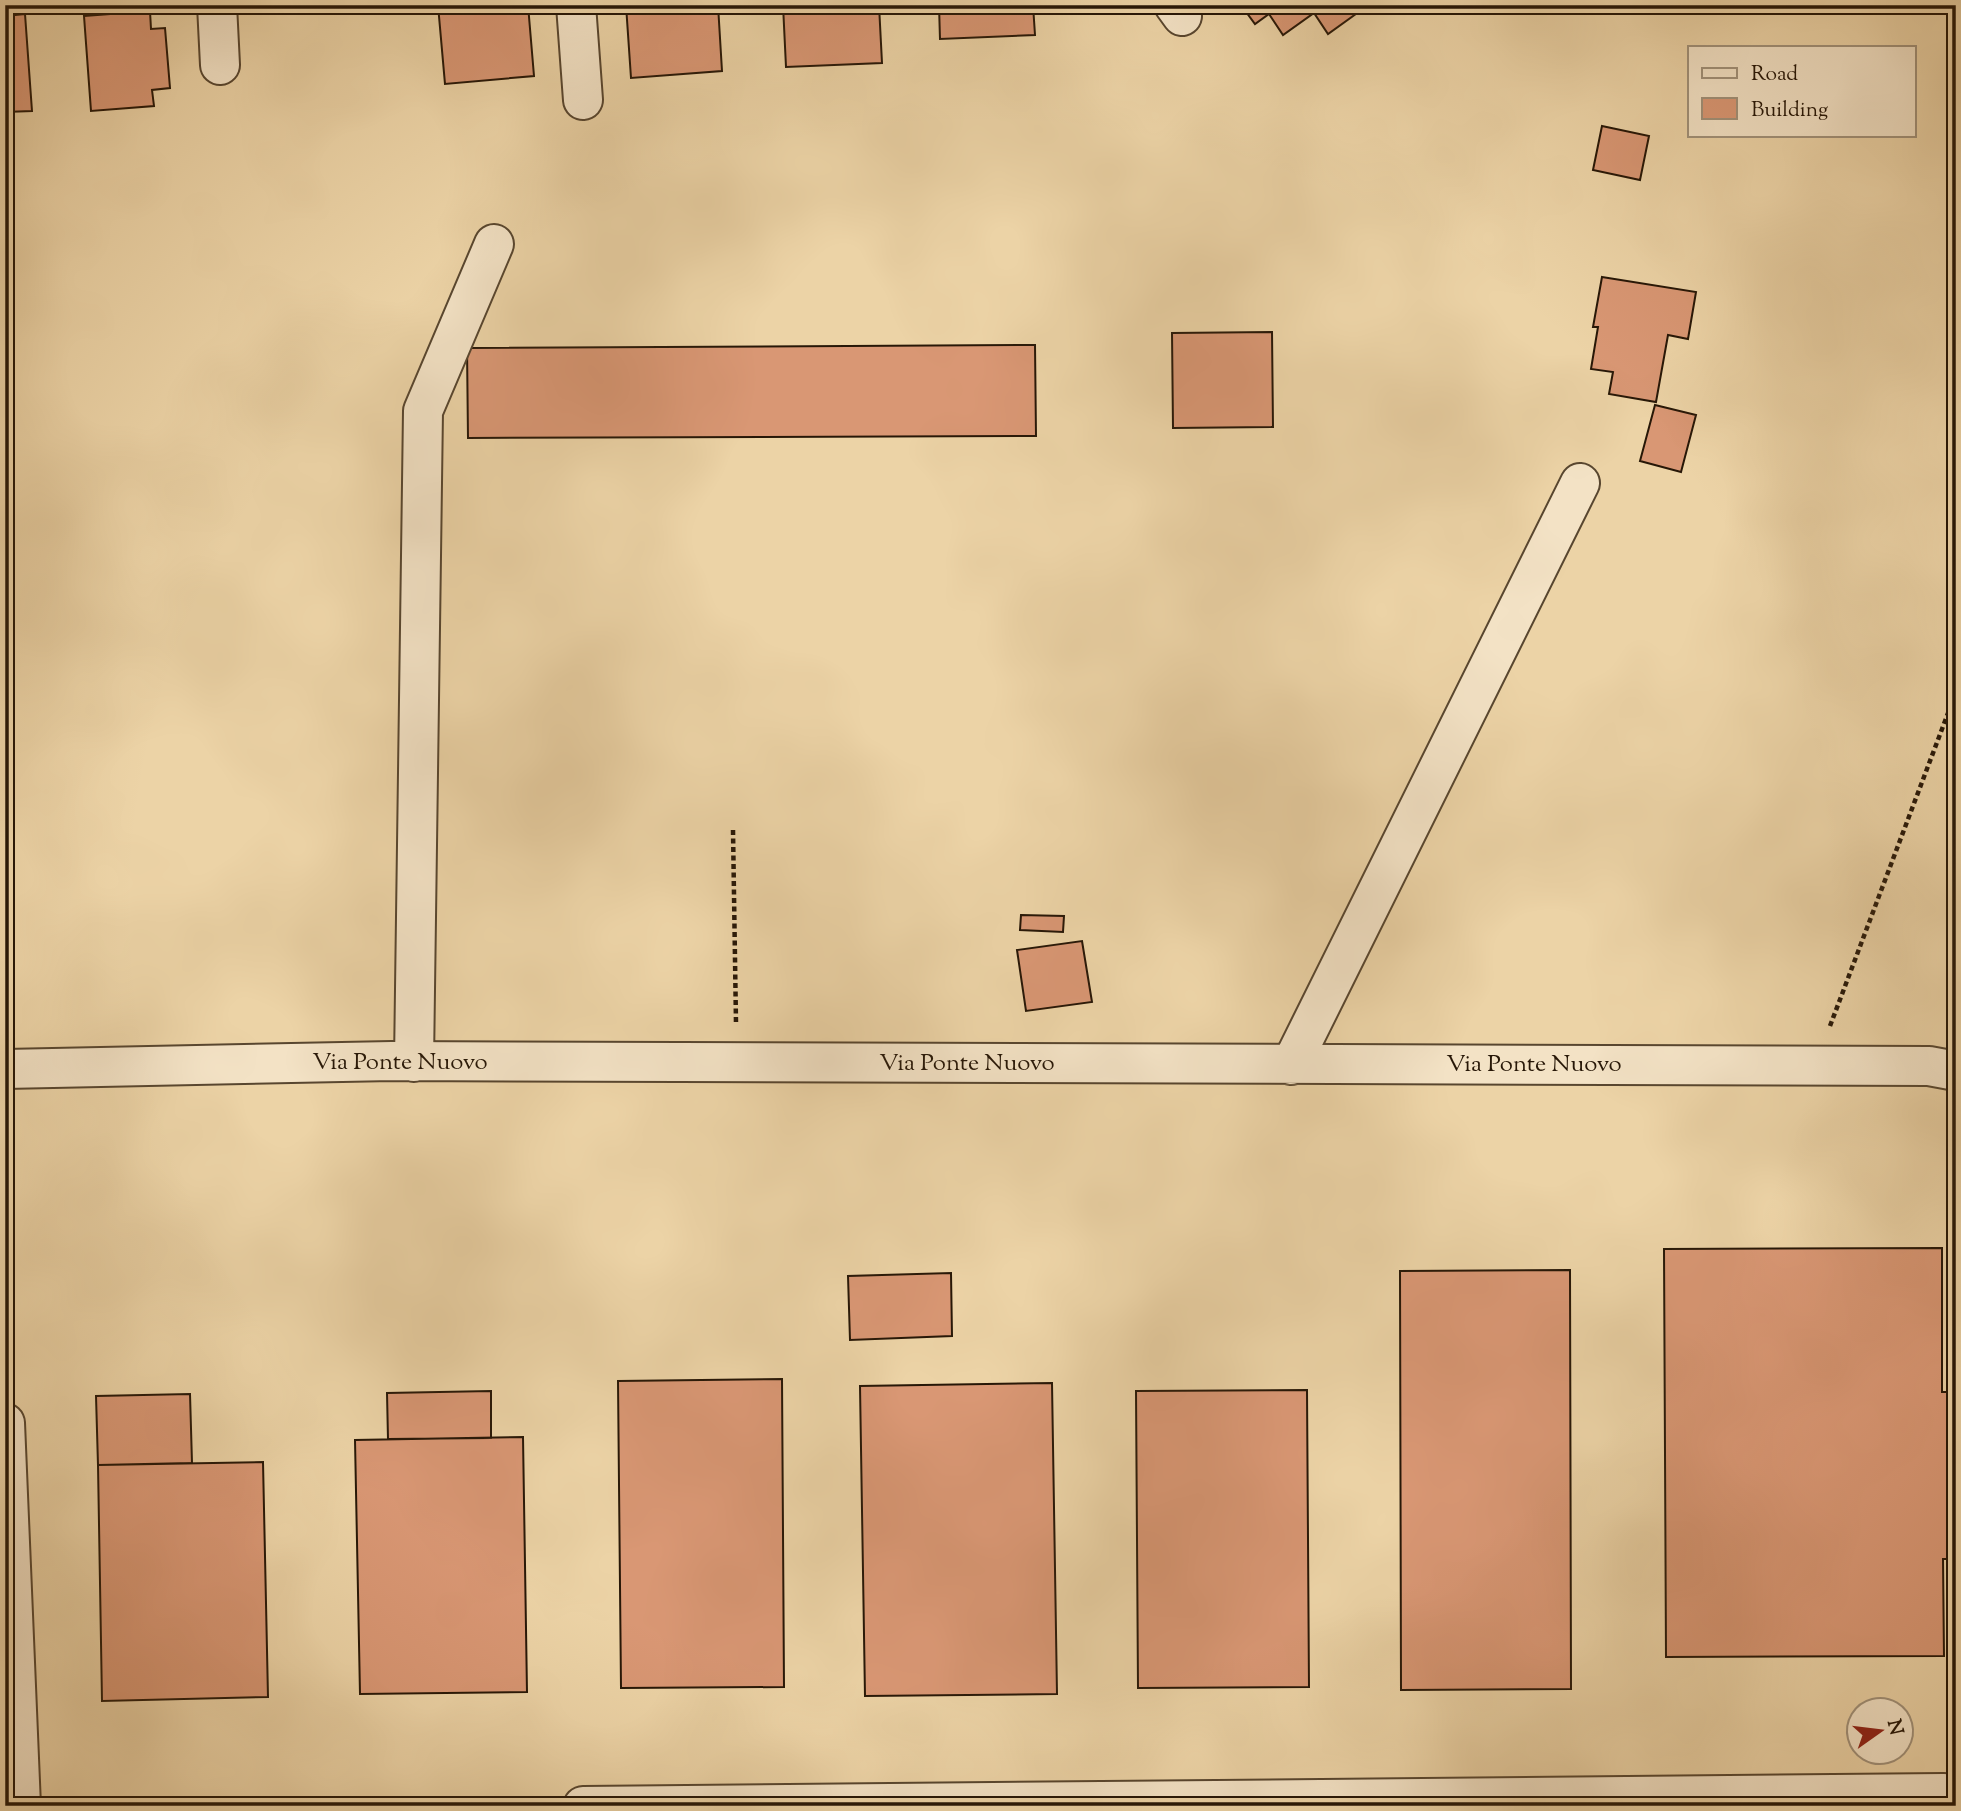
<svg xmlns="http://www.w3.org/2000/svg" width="1961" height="1811" font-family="'Sorts Mill Goudy',serif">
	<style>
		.building { fill: #d99774; stroke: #271707; stroke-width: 2 }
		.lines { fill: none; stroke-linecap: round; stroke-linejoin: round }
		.minor-casing { stroke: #58462f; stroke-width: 42 }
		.path { stroke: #271707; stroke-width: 4.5; stroke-dasharray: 5 3.5; stroke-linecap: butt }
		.minor { stroke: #f3e2c5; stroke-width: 38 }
		.labels { text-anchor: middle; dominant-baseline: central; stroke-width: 5; stroke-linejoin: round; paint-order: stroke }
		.street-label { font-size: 24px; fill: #271707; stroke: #f3e2c5 }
	</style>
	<rect width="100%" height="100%" fill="#ecd3a6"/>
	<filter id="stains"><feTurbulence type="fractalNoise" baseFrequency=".00286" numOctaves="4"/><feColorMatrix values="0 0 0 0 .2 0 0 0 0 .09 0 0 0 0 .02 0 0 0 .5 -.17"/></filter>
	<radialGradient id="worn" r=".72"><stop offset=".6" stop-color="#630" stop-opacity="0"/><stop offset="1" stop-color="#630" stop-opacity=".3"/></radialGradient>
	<path class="building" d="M438 5H528L534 76 445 84Z
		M626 5H718L722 71 631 78Z
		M783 5H879L882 63 786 67Z
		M939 5H1033L1035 35 940 39Z
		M1241 5H1356L1360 11 1328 34 1314 13 1283 35 1269 14 1255 24Z
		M150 11 151 29 165 28 170 88 152 90 154 106 91 111 84 16Z
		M25 14 32 111 5 112V16Z
		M1602 126 1649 136 1640 180 1593 170Z
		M1602 277 1696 292 1688 339 1668 335 1656 402 1609 394 1613 372 1591 369 1598 327H1593Z
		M1272 332 1273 427 1173 428 1172 333Z
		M1035 345 1036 436 468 438 467 348Z
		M1655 405 1696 415 1681 472 1640 461Z
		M1021 915 1064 916 1063 932 1020 930Z
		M1082 941 1092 1002 1026 1011 1017 950Z
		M1942 1248V1392H1956V1559H1943L1944 1656 1666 1657 1664 1249Z
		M1570 1270 1571 1689 1401 1690 1400 1271Z
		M951 1273 952 1336 850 1340 848 1276Z
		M782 1379 784 1687 621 1688 618 1381Z
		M1052 1383 1057 1694 865 1696 860 1386Z
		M1307 1390 1309 1687 1138 1688 1136 1391Z
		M491 1391V1438L388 1439 387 1393Z
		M190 1394 192 1463 98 1465 96 1396Z
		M523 1437 527 1692 360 1694 355 1440Z
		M263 1462 268 1697 102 1701 98 1465Z"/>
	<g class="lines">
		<defs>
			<path id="minor" d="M217 5 220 65
				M576 5 583 100
				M1174 5 1182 16
				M414 1062 423 411 494 244
				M1291 1065 1580 483
				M5 1069 392 1061 1929 1066 1956 1071
				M5 1423 21 1806
				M583 1806 1944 1793 1956 1795"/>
		</defs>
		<use href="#minor" class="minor-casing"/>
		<path class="path" d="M733 830 736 1023
			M1830 1026 1956 692"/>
		<use href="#minor" class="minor"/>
	</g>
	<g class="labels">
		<g class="street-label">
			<text x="400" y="1063">Via Ponte Nuovo</text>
			<text x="967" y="1064">Via Ponte Nuovo</text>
			<text x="1534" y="1065">Via Ponte Nuovo</text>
		</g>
	</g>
	<rect width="1961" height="1811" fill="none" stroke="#ecd3a6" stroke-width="28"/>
	<rect x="7" y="7" width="1947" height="1797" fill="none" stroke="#271707" stroke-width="3.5"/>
	<rect x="14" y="14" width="1933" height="1783" fill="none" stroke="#271707" stroke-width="2"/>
	<rect x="1688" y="46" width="228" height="91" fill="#f3e2c5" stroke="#a19179" stroke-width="2"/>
	<rect x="1702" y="68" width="35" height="10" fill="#f3e2c5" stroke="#a19179" stroke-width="2"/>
	<text x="1751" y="80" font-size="21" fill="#271707">Road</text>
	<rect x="1702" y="98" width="35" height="21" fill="#d99774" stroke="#a19179" stroke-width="2"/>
	<text x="1751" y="116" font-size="21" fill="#271707">Building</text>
	<g transform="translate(1880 1731) rotate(76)"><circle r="33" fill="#f3e2c5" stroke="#a19179" stroke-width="2"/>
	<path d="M0-5L12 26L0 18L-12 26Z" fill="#8f2418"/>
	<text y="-10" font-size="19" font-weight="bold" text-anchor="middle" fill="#271707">N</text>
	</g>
	<rect width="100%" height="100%" filter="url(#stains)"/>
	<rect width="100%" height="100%" fill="url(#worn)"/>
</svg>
